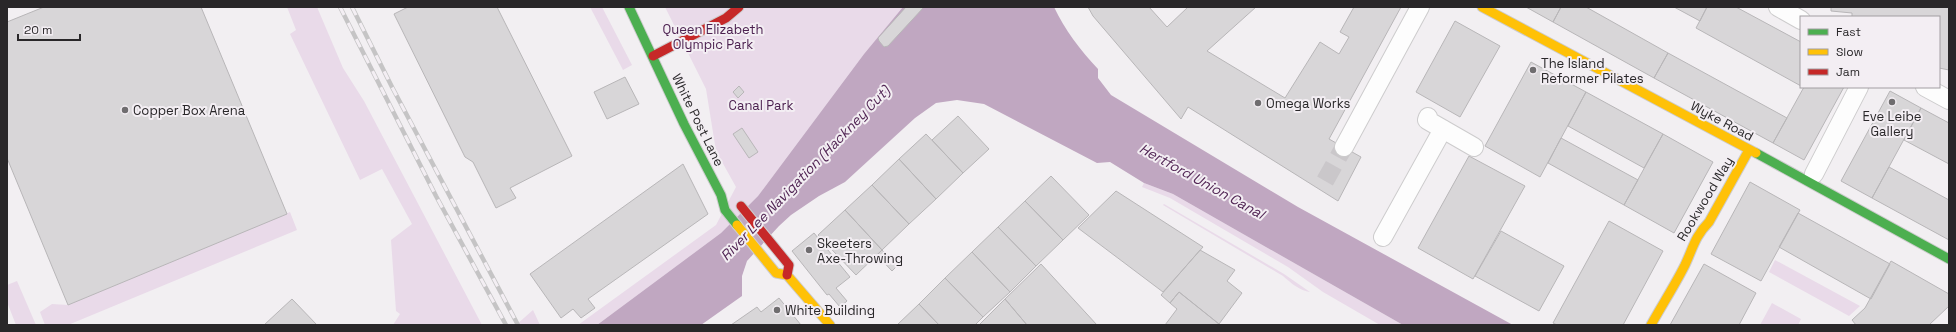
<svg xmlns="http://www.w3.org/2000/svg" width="1956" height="332" font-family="'Space Grotesk',sans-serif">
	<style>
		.green { fill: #e9dae9 }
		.water { fill: #c0a7c1 }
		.building { fill: #d8d6d8; stroke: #b8b6b8 }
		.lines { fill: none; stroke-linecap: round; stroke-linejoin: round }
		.street-tunnel { stroke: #cac7ca; stroke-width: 18; stroke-dasharray: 18 9; stroke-linecap: butt }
		.street-casing { stroke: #cdcccd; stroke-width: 20 }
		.fast-casing { stroke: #cdcccd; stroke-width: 11 }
		.slow-casing { stroke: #cdcccd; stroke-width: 11 }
		.jam-casing { stroke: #cdcccd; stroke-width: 11 }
		.street { stroke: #fdfdfd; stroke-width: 18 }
		.fast { stroke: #4caf50; stroke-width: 9 }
		.slow { stroke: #ffc107; stroke-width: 9 }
		.jam { stroke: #c62828; stroke-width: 9 }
		.rail-casing { stroke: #c5c4c5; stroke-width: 4.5 }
		.rail { stroke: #f3eef3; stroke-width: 3; stroke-dasharray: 9; stroke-linecap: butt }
		.poi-dot { fill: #6f6d6f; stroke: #f3eef3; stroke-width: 1.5 }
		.labels { text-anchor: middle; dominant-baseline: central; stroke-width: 4; stroke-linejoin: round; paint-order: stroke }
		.park-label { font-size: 13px; fill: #4c2150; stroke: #f3eef3 }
		.poi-label { font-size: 13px; fill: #292729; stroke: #f3eef3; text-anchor: start }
		.street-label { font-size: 13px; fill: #292729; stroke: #f3eef3 }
		.water-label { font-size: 14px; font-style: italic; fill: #522655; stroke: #f3eef3 }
	</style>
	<rect width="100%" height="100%" fill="#f2eff2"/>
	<path class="green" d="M287 7H317L343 68 364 101 482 325H393L400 314 396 311 391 240 412 224 382 169 360 180 290 34 296 30Z
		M590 7H602L632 65 623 70Z
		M665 7H904L864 54 758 196 721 233 597 325H578L716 225 736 187 716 151 706 89Z
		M1144 183 1173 194 1403 325H1380L1323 292 1288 267 1170 198 1142 187Z
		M1164 204 1284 274 1310 292C1300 291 1291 283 1283 276L1163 205Z
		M290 212 297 230 68 325H45L40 312 52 304 68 305Z
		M1775 260 1860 306 1849 316 1769 272Z
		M17 281 36 325H16L7 302V285Z
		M1772 303 1801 319 1798 325H1760Z
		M533 310 540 325H516Z"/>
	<path class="water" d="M903 7H1054C1065 30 1080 50 1098 69V78L1111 95 1298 207 1513 325H1403L1173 194 1144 183 1110 162 1097 163 984 104 957 100 936 103 915 118 845 182 819 196 791 215 779 226 747 261 742 276V296L701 325H597L721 233 758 196 864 54Z"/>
	<path class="building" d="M44 7H201L287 214 68 305 7 158V22Z
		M408 7H497L572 156 510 188 516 198 496 208 473 162 465 157 394 14Z
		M906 7H924L888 46 884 47 879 41 878 38Z
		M1088 7H1149L1167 27 1188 7H1256L1207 51 1285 98 1320 42 1339 54 1349 37 1340 32 1354 7H1401L1329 139 1361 157 1338 201 1188 107 1181 119 1093 16Z
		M1526 7H1561L1553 22Z
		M1561 7H1586L1668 53 1654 78 1553 22Z
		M1674 7H1707L1700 21Z
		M1707 7H1736L1801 42V86L1696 28Z
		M1831 7H1949V70L1939 68V17H1852V13L1831 11Z
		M1455 21 1500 46 1460 117 1416 92Z
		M1668 53 1787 118 1773 143 1654 78Z
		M1531 62 1586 92 1540 177 1485 146Z
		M625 77 639 104 607 119 594 92Z
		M739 86 744 92 738 98 733 92Z
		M1844 87 1804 160 1773 143 1804 87Z
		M1890 91 1921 108 1872 198 1841 181Z
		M1586 92 1663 134 1644 168 1568 126Z
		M1921 108 1949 123V164L1904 140Z
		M958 116 989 149 963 173 932 140Z
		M742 128 758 152 749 158 733 134Z
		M926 134 963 173 936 199 899 159Z
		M1663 134 1713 162 1674 233 1624 205Z
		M1561 138 1638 180 1624 205 1548 163Z
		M1469 156 1525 186 1473 279 1418 248Z
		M899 159 936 199 909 224 872 185Z
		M683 164 708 214 588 299 595 308 581 318 573 309 561 318 530 274Z
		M1889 167 1949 200V240L1872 198Z
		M1051 176 1089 215 1063 240 1025 201Z
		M1750 182 1800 210 1761 281 1711 254Z
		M872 185 909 224 882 250 845 210Z
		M1116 191 1203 247 1163 292 1078 228Z
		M1025 201 1063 240 1036 266 998 227Z
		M845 210 882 250 856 275 818 235Z
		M1798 213 1890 264 1871 299 1779 247Z
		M1609 221 1663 251 1623 325H1557L1553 323Z
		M998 227 1036 266 1010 292 972 252Z
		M1501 231 1564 266 1539 311 1475 276Z
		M814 233 850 277 836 288 847 301 840 307 829 294 827 295 792 251Z
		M882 250 897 266 892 271 877 255Z
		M1200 250 1235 270 1227 281 1242 293 1219 324 1179 292 1170 303 1161 295Z
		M972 252 1010 292 983 317 945 278Z
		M1891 261 1949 294V306L1929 325H1856L1852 320 1865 308Z
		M1041 264 1097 325H1027L1005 299Z
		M1704 264 1756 293 1739 325H1670Z
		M945 278 983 317 975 325H939L919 304Z
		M1179 292 1219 324 1220 325H1165L1177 309 1170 303Z
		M779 298 801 325H731L757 307 761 312Z
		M292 299 317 325H264Z
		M1005 299 1027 325H979Z
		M919 304 939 325H897Z"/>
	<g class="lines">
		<path class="street-tunnel" d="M1325 181 1344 147"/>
		<defs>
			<path id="street" d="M1778 7 1801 20
				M1925 87 1949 100
				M1428 117 1427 120 1474 147
				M1344 147 1420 7
				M1814 174 1859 87
				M1383 237 1443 129"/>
			<path id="fast" d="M629 7 684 124 721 195 725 210 737 225
				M1756 153 1949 259"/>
			<path id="slow" d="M1482 7 1756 153
				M737 225 776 273 787 275 830 325
				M1651 325C1662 305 1675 285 1685 265 1693 248 1695 236 1709 222L1749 150"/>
			<path id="jam" d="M653 56 726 18 739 7
				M741 206 789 265 787 275"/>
		</defs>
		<use href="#street" class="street-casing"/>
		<use href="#fast" class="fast-casing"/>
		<use href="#slow" class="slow-casing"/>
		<use href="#jam" class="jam-casing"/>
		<use href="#street" class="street"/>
		<use href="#fast" class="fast"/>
		<use href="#slow" class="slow"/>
		<use href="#jam" class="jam"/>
		<defs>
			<path id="rail" d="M340 7 436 196 506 325
				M352 7 392 87 518 325"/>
		</defs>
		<use href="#rail" class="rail-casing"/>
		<use href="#rail" class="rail"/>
	</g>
	<g class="poi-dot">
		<circle cx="1533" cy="70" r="4"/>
		<circle cx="1892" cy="102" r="4"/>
		<circle cx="1258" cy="103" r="4"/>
		<circle cx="125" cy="110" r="4"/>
		<circle cx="809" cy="250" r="4"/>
		<circle cx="777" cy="310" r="4"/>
	</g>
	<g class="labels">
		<g class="park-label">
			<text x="713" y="29">Queen Elizabeth<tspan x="713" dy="15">Olympic Park</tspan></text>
			<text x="761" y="105">Canal Park</text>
		</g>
		<g class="poi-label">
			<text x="1541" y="63">The Island<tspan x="1541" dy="15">Reformer Pilates</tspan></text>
			<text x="1266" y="103">Omega Works</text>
			<text x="133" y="110">Copper Box Arena</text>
			<text x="1892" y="116" text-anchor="middle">Eve Leibe<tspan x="1892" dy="15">Gallery</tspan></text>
			<text x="817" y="243">Skeeters<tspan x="817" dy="15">Axe-Throwing</tspan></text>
			<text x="785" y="310">White Building</text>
		</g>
		<g class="street-label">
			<text transform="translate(698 120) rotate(64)">White Post Lane</text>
			<text transform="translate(1722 121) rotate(28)">Wyke Road</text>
			<text transform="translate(1705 199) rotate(-59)">Rookwood Way</text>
		</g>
		<g class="water-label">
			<text transform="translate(805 173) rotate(-46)">River Lee Navigation (Hackney Cut)</text>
			<text transform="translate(1202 181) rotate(29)">Hertford Union Canal</text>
		</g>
	</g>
	<rect width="1956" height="332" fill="none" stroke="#292729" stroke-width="16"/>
	<rect x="1800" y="16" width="140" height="72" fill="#f3eef3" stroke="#a29ea2"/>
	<rect x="1808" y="29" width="20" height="6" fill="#4caf50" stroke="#a29ea2"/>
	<text x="1836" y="36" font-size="12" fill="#292729">Fast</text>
	<rect x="1808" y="49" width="20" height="6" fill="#ffc107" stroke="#a29ea2"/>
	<text x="1836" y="56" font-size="12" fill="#292729">Slow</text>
	<rect x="1808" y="69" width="20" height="6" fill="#c62828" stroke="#a29ea2"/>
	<text x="1836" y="76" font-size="12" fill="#292729">Jam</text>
	<path d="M18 34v6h62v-6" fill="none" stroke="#292729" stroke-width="2"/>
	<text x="24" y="34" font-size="12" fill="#292729" stroke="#f3eef3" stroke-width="3" paint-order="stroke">20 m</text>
</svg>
